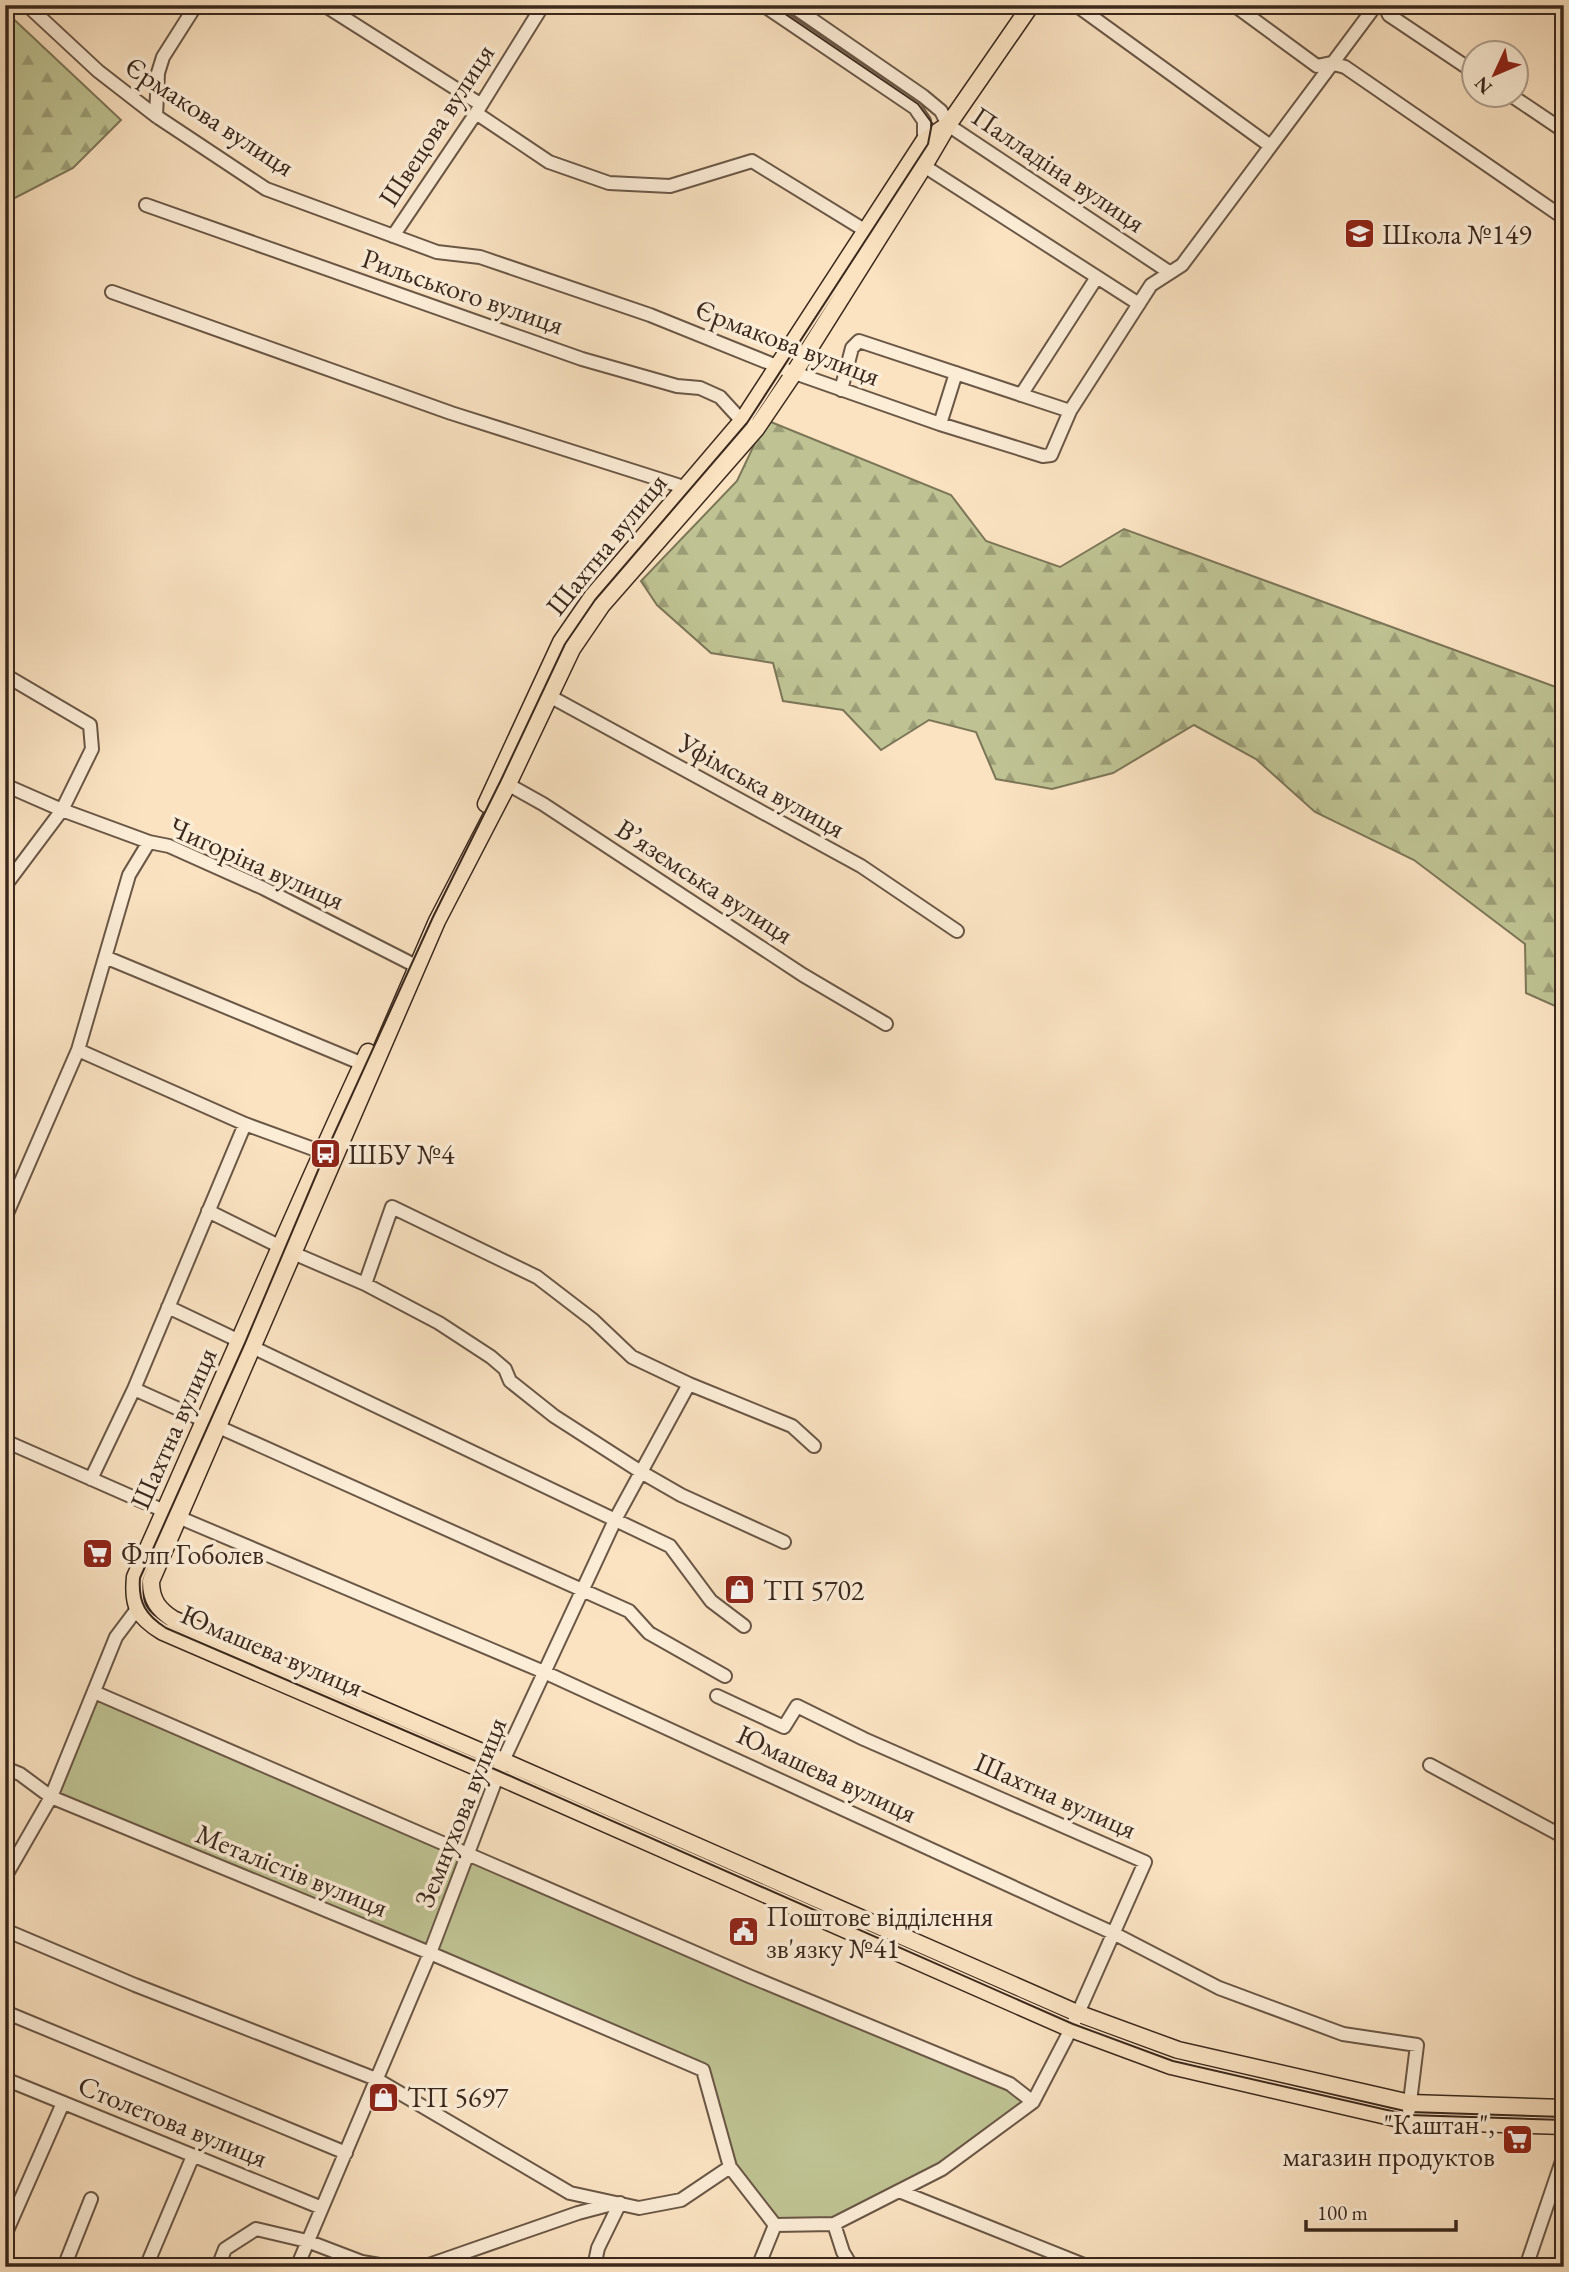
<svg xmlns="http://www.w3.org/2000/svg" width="1569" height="2272" font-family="'EB Garamond',serif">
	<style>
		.forest { fill: url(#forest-firs); stroke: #7c7658; stroke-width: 2 }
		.park { fill: #bfc393; stroke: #7c7658; stroke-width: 2 }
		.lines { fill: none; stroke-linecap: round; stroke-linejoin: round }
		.minor-casing { stroke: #6a5746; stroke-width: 16 }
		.major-casing { stroke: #3a281d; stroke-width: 19 }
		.minor { stroke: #fcedd7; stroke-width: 12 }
		.major { stroke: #fbe3c2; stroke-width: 16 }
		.tram { stroke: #3a281d; stroke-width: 2 }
		.labels { text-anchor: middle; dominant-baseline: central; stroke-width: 7; stroke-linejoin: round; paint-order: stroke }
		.street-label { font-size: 28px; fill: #3a281d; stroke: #fcedd7 }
		.poi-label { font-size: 28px; fill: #3a281d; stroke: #fcedd7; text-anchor: start }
	</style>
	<defs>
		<pattern id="forest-firs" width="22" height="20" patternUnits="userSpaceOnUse" patternTransform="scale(1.75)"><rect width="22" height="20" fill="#bfc393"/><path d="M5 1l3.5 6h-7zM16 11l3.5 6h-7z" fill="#9c9e77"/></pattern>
	</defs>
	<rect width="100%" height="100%" fill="#fbe3c2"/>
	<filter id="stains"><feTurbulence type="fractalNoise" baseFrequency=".00286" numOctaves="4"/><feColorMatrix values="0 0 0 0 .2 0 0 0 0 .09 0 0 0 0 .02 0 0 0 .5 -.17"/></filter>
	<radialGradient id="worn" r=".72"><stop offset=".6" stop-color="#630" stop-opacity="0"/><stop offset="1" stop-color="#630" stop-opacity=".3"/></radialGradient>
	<path class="forest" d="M5 11 121 120 73 168 5 203Z
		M766 420 951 495 986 541 1060 567 1124 529 1564 690V1010L1526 993 1525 944 1414 860 1315 812 1256 759 1194 725 1113 773 1052 789 996 779 976 732 929 720 881 750 843 710 783 701 773 663 711 653 657 605 641 581 737 481Z"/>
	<path class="park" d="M98 1698 1006 2087 1025 2102 939 2164 832 2218 778 2220 735 2164 706 2065 59 1794Z"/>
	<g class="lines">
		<defs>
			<path id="minor" d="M27 5 98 71 156 116 266 189 437 252 480 257 650 315 789 371 940 424 1043 456 1051 455 1070 411 1151 285 1182 265 1376 5
				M324 5 480 104
				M763 5 915 108 924 121V141
				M791 5 923 96 941 111 948 125 1169 272
				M1076 5 1269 145
				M1234 5 1317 66 1331 63 1345 67 1564 218
				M1384 5 1389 15 1474 72
				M1509 94 1564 131
				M476 113 549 162 609 183 670 186 752 161 866 231
				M156 116 158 73 163 57 196 5
				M924 166 1139 304
				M146 205 582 359 677 386 700 388 720 397 742 421 750 425
				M393 236 476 113 543 5
				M112 292 451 413 690 489
				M841 390 852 348 859 341 1070 411
				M1021 395 1097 277
				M940 424 956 373
				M5 675 90 725 92 749 62 810 5 886
				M542 692 861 866 957 931
				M502 781 543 804 803 975 886 1024
				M5 785 62 810 149 842 169 846 263 888 418 967
				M105 957 363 1064
				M78 1050 245 1124 330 1155
				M208 1211 293 1253 365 1284 439 1323 491 1357 505 1369 510 1381 554 1416 641 1472 681 1495 784 1542
				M5 1218 78 1050 129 875 149 842
				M365 1284 392 1207 537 1277 593 1320 632 1357 689 1384 792 1426 814 1446
				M168 1307 670 1546 711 1601 744 1626
				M134 1389 629 1611 649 1633 725 1676
				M5 1441 178 1517 544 1672 1113 1933 1219 1988 1343 2034 1417 2045 1409 2110
				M91 1479 134 1389 245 1124
				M94 1692 749 1976 1010 2084 1033 2102
				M1430 1765 1564 1837
				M5 1768 20 1774 51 1797 430 1953 703 2070 730 2167 775 2225 834 2224 942 2169 1033 2102 1071 2029 1145 1862 864 1739 797 1706 784 1727 717 1696
				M5 1877 51 1797 116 1637 137 1609
				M5 1930 135 1985 376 2079 570 2193 639 2208 681 2200 730 2167
				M5 2012 346 2153
				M5 2079 322 2208
				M899 2191 1089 2267
				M834 2224 843 2252 852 2267
				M5 2235 63 2103
				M64 2267 91 2199
				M146 2267 193 2156
				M218 2267 225 2249 256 2229 307 2241 362 2262 391 2267
				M297 2267 430 1953 503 1761 616 1518 689 1384
				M423 2267 578 2213 616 2203
				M594 2267 598 2248 620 2203
				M758 2267 775 2225
				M1526 2267 1564 2155"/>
			<path id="major" d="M1031 5 948 125 924 166 794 373 756 429 602 605 572 649 508 784 437 921 151 1581C151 1600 158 1609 173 1619L503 1761 1077 2013 1178 2050 1410 2103 1564 2108
				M486 804 561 642 592 597 742 421 924 141 946 126
				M368 1052C287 1225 214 1402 135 1577 132 1606 138 1617 163 1632L497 1776 1071 2029 1171 2066 1408 2121 1564 2126"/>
		</defs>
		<use href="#minor" class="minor-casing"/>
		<use href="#major" class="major-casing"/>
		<use href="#minor" class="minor"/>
		<use href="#major" class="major"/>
		<path class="tram" d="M772 5 918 104 932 123 928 144 747 423 595 600 565 644 501 780 433 917 325 1154 245 1343 140 1578C138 1603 146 1615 166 1628L499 1771 1073 2024 1173 2061 1409 2115 1564 2120"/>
	</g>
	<defs>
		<symbol id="school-square" viewBox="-11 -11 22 22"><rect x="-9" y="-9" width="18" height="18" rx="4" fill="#8f2418" stroke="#fcedd7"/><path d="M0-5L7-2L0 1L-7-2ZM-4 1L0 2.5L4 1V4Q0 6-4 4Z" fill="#fff"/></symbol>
		<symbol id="bus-square" viewBox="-11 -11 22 22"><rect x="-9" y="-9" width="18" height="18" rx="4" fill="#8f2418" stroke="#fcedd7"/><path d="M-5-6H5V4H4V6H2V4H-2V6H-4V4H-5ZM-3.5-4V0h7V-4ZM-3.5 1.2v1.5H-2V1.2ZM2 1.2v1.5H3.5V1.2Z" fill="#fff"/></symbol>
		<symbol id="supermarket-square" viewBox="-11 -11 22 22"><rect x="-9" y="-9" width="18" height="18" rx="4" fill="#8f2418" stroke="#fcedd7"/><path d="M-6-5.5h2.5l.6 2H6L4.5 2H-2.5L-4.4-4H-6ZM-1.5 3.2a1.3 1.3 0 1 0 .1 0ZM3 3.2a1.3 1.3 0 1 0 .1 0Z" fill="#fff"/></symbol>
		<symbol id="shop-square" viewBox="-11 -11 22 22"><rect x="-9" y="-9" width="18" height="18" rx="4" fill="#8f2418" stroke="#fcedd7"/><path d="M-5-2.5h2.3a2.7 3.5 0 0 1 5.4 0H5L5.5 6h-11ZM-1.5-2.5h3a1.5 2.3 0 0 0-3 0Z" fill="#fff"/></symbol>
		<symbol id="civic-square" viewBox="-11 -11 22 22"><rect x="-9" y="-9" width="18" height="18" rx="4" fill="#8f2418" stroke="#fcedd7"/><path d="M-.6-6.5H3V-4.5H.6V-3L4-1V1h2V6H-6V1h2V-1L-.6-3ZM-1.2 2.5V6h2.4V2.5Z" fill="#fff"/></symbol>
	</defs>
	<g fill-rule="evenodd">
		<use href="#school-square" x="1342" y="216" width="35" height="35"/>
		<use href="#bus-square" x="308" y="1136" width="35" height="35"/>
		<use href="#supermarket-square" x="80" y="1536" width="35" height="35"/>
		<use href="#shop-square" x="722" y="1572" width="35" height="35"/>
		<use href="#civic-square" x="726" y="1914" width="35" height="35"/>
		<use href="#shop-square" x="366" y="2080" width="35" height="35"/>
		<use href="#supermarket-square" x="1500" y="2122" width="35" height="35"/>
	</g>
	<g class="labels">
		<g class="street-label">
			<text transform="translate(210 116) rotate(33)">Єрмакова вулиця</text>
			<text transform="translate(436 125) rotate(-57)">Швецова вулиця</text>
			<text transform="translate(1059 169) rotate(34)">Палладіна вулиця</text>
			<text transform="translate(463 291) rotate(19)">Рильського вулиця</text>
			<text transform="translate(788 342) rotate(21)">Єрмакова вулиця</text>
			<text transform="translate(606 544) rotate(-51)">Шахтна вулиця</text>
			<text transform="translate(762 785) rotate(29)">Уфімська вулиця</text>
			<text transform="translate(257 863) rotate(24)">Чигоріна вулиця</text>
			<text transform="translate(705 881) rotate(33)">В’яземська вулиця</text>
			<text transform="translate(173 1428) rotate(-66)">Шахтна вулиця</text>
			<text transform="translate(272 1650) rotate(23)">Юмашева вулиця</text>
			<text transform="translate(827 1773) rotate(25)">Юмашева вулиця</text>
			<text transform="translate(1056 1795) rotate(24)">Шахтна вулиця</text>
			<text transform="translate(460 1812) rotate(-68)">Земнухова вулиця</text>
			<text transform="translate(292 1870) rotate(22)">Металістів вулиця</text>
			<text transform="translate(173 2121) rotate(22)">Столетова вулиця</text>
		</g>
		<g class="poi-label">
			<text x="1382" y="234">Школа №149</text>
			<text x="348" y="1154">ШБУ №4</text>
			<text x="121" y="1554">Флп Гоболев</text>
			<text x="763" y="1590">ТП 5702</text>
			<text x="766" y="1916">Поштове відділення<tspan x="766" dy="32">зв'язку №41</tspan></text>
			<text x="407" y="2097">ТП 5697</text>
			<text x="1495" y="2124" text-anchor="end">"Каштан",<tspan x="1495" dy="32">магазин продуктов</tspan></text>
		</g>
	</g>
	<rect width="1569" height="2272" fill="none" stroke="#fbe3c2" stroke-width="28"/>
	<rect x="7" y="7" width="1555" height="2258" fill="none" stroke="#3a281d" stroke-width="3.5"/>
	<rect x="14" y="14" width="1541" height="2244" fill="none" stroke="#3a281d" stroke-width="2"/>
	<g transform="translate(1495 74) rotate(226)"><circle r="33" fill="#fcedd7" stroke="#ae9e8d" stroke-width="2"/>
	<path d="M0-5L12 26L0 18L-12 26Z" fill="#8f2418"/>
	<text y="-10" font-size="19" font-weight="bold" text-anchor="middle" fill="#3a281d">N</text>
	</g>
	<path d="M1306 2220v10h150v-10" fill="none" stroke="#3a281d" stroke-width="3.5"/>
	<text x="1317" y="2220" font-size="21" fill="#3a281d" stroke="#fcedd7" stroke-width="5" paint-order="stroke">100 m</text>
	<rect width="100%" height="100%" filter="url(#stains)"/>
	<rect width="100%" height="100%" fill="url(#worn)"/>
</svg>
